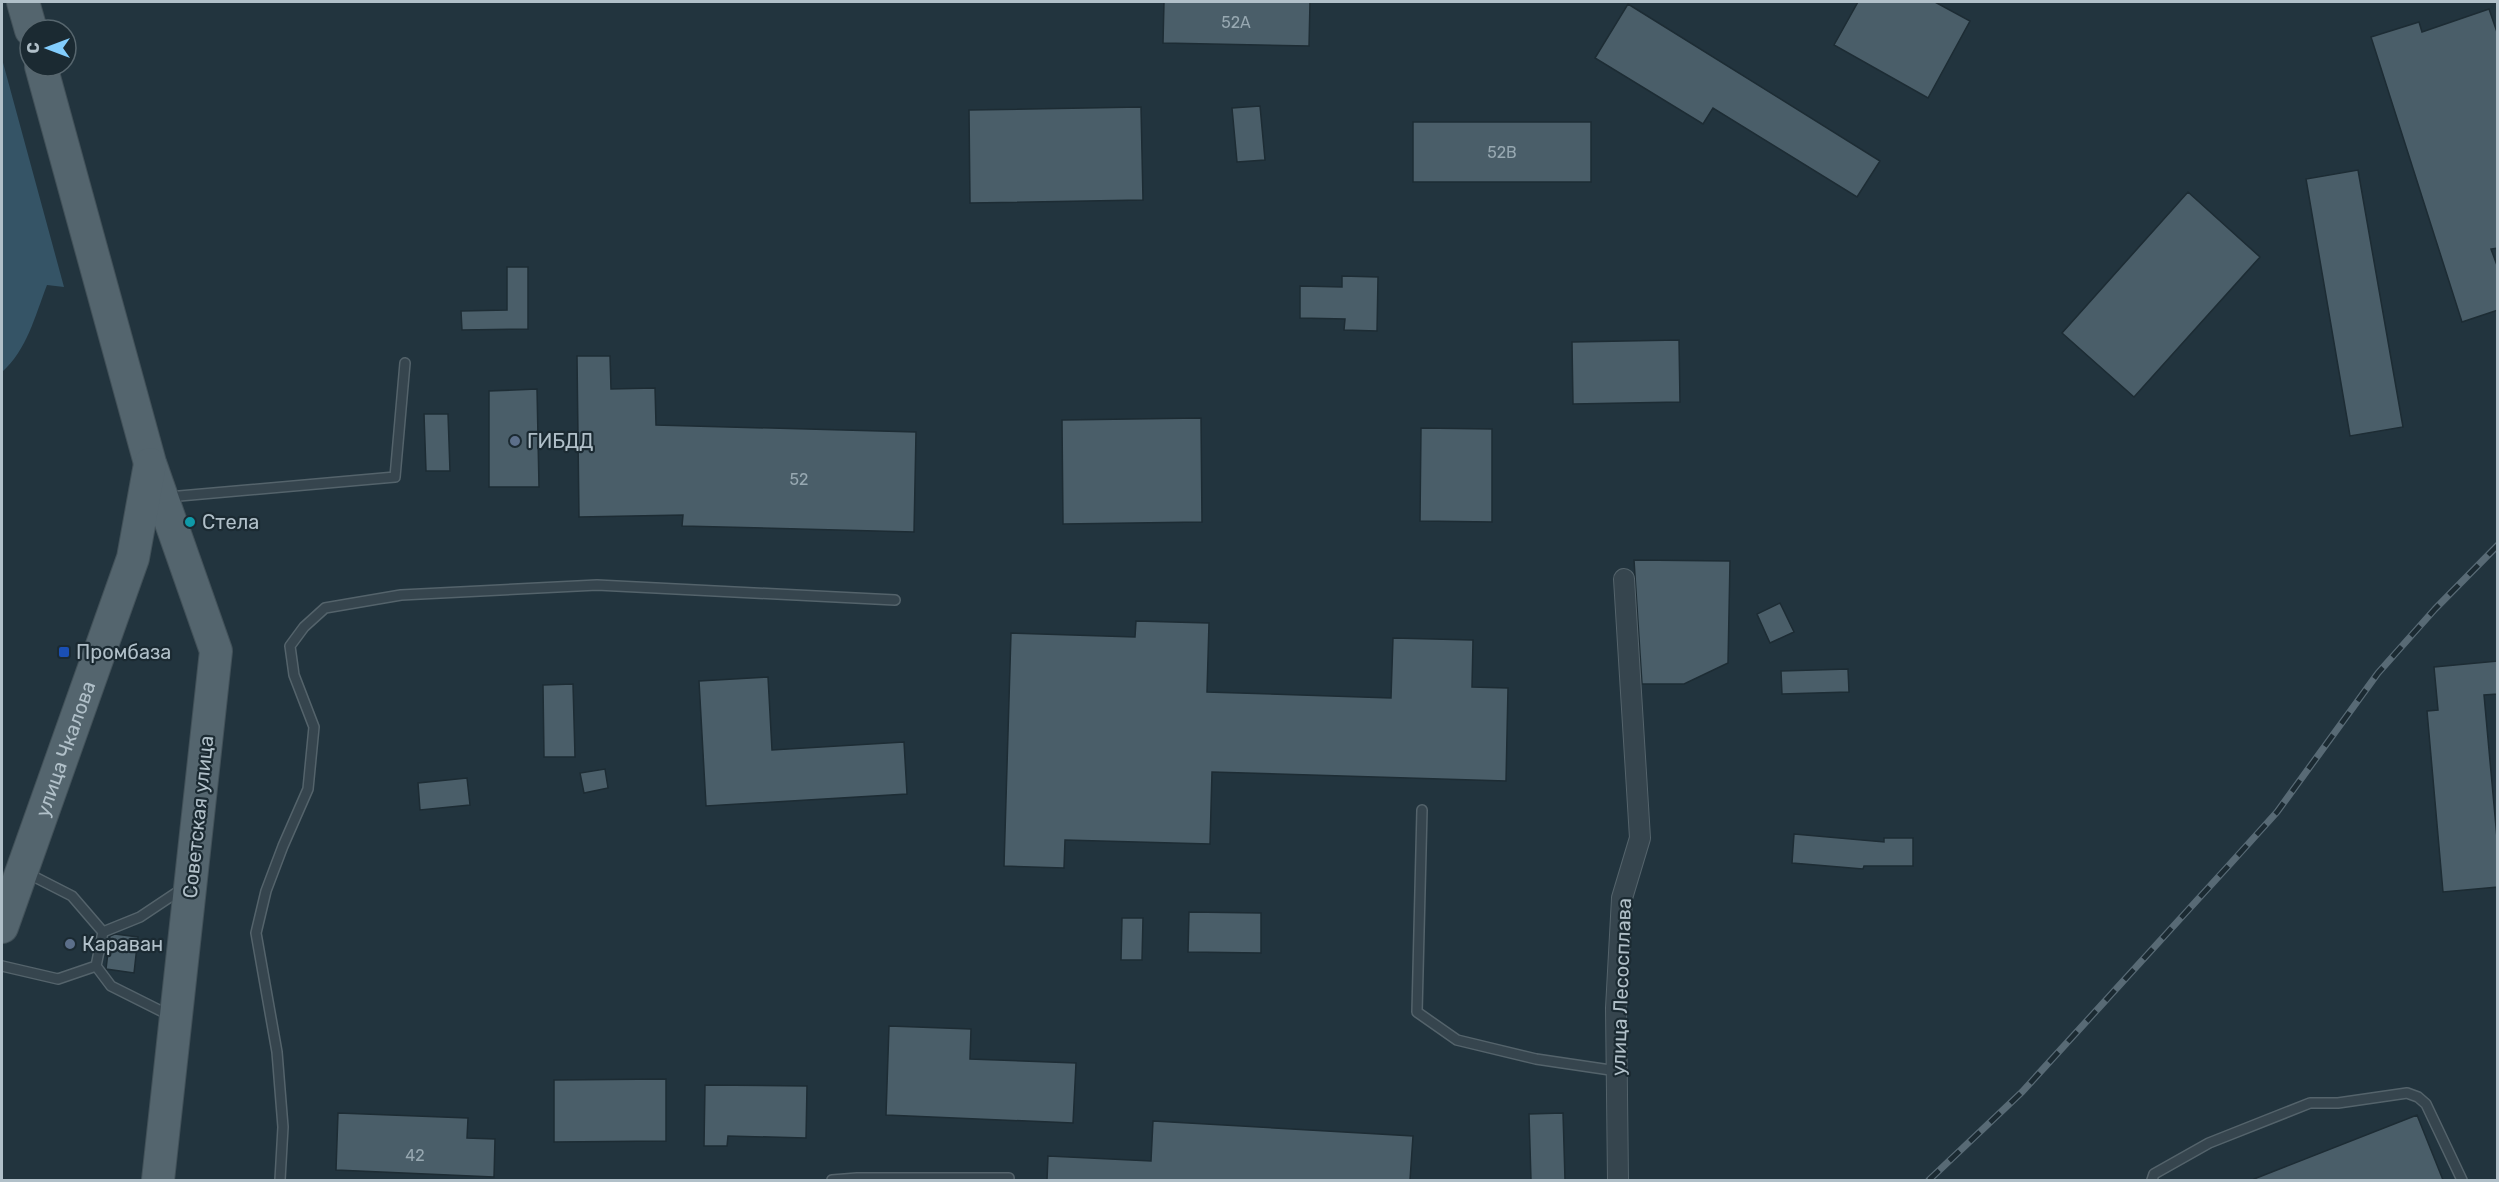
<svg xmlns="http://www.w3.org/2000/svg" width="2499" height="1182" font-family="Rubik,sans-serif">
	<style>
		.water { fill: #355466 }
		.building { fill: #4a5e69; stroke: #1d2c34; stroke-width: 1.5 }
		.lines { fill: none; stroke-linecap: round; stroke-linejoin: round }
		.service-casing { stroke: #54636b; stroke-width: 12 }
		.minor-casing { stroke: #54636b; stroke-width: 22 }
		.primary-casing { stroke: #425159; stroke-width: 34 }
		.service { stroke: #36454e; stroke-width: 9 }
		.minor { stroke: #36454e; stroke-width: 20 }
		.primary { stroke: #54656e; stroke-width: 32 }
		.rail-casing { stroke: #586a75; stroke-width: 7 }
		.rail { stroke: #1b2a32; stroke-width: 4.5; stroke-dasharray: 14; stroke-linecap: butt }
		.service-dot { fill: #5c6f8a; stroke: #1b2a32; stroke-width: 2 }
		.culture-dot { fill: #0f9aa8; stroke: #1b2a32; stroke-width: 2 }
		.transit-dot { fill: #1a4fb4; stroke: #1b2a32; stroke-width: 2 }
		.labels { text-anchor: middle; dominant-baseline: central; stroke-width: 4.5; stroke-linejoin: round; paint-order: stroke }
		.number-label { font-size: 16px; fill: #97a8b1 }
		.poi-label { font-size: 20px; fill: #b1c0c9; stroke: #1b2a32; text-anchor: start }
		.street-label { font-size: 20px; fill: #b1c0c9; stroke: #1b2a32 }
	</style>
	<rect width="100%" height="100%" fill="#22343e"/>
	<path class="water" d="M2 59 64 287 47 285C35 316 27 350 2 372Z"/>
	<path class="building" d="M1164 2H1310L1309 46 1163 43Z
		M1858 2H1935L1970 21 1928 98 1834 45Z
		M1628 4 1880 161 1857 197 1713 108 1703 124 1595 58Z
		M2489 9 2498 35V248L2491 249 2498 268V310L2462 322 2371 37 2419 22 2422 32Z
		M1260 106 1265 160 1237 162 1232 108Z
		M1141 107 1143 200 970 203 969 110Z
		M1413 122H1591V182H1413Z
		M2358 170 2403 427 2350 436 2306 179Z
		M2188 192 2260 257 2134 397 2062 333Z
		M507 267H528V329L462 330 461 311 507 310Z
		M1342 276 1378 277 1377 331 1344 330 1345 319 1300 318V286L1342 287Z
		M1679 340 1680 402 1573 404 1572 342Z
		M577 356H610L611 389 655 388 656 425 916 432 914 532 682 526 683 515 579 517Z
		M537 389 539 487H489V391Z
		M424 414H448L450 471H426Z
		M1201 418 1202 522 1063 524 1062 420Z
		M1421 428 1492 429V522L1420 521Z
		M1634 560 1730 561 1728 663 1684 684H1642Z
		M1780 603 1794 632 1770 643 1757 614Z
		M1136 621 1209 623 1207 692 1391 698 1393 638 1473 640 1472 687 1508 688 1506 781 1212 772 1210 844 1065 840 1064 868 1004 866 1011 633 1135 637Z
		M2498 661V694L2484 695 2498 849V887L2443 892 2427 711 2438 710 2434 667Z
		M1848 669 1849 692 1782 694 1781 671Z
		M768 677 772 750 904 742 907 794 706 806 699 681Z
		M573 684 575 757H544L543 685Z
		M605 769 608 788 584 793 580 773Z
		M467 778 470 805 420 810 418 783Z
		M1794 834 1884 842V838H1913V866H1864L1863 869 1792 863Z
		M1189 912 1261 913V953L1188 952Z
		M1122 918H1143L1142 960H1121Z
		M115 934 138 937 134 973 106 969 110 936Z
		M889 1026 971 1029 970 1059 1076 1063 1073 1123 886 1115Z
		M666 1079V1141L554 1142V1080Z
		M705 1085 807 1086 806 1138 728 1136 727 1146H704Z
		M338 1113 468 1118 467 1138 495 1139 494 1177 336 1170Z
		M1563 1113 1565 1180H1531L1529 1114Z
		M2417 1115 2443 1180H2254V1179Z
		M1153 1121 1413 1136 1410 1180H1047L1048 1156 1151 1161Z"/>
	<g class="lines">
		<defs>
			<path id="service" d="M168 497 395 477 405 363
				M1422 810 1417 1012 1457 1040 1536 1059 1617 1071
				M27 873 72 896 103 932
				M2 966 58 979 96 966
				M171 1016 111 986 96 966 103 932 140 917 182 889
				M280 1180 283 1127 277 1052 256 933 266 891 283 846 308 789 314 727 294 675 290 646 304 627 325 608 401 595 597 585 895 600
				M832 1180 857 1178H1009
				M2152 1180 2154 1174 2209 1143 2310 1103H2338L2407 1093 2418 1097 2426 1104 2462 1180"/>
			<path id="minor" d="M1618 1180 1616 1008 1622 898 1640 838 1624 579"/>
			<g id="primary">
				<path d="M23 2 31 30"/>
				<path d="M41 66 150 463 216 651 158 1180"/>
				<path id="s1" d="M2 927 133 558 150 464"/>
			</g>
		</defs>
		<use href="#service" class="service-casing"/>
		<use href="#minor" class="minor-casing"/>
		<use href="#primary" class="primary-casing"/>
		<use href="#service" class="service"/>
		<use href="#minor" class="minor"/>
		<use href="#primary" class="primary"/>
		<defs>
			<path id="rail" d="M1929 1180 2022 1092 2231 863 2277 812 2378 673 2435 609 2498 545"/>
		</defs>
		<use href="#rail" class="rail-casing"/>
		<use href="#rail" class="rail"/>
	</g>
	<g class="service-dot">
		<circle cx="515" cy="441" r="6"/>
		<circle cx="70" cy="944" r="6"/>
	</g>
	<circle class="culture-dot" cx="190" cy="522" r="6"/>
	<rect class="transit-dot" x="58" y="646" width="12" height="12" rx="3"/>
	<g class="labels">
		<g class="number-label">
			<text x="1236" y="22">52А</text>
			<text x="1502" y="152">52В</text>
			<text x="799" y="479">52</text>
			<text x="415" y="1155">42</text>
		</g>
		<g class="poi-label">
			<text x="527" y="441">ГИБДД</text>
			<text x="202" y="522">Стела</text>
			<text x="76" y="652">Промбаза</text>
			<text x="82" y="944">Караван</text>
		</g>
		<g class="street-label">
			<text stroke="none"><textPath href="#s1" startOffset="189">улица Чкалова</textPath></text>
			<text transform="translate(198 817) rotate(-84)">Советская улица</text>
			<text transform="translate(1621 987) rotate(-88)">улица Лесосплава</text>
		</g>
	</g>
	<rect width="2499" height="1182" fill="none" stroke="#b1c0c9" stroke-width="6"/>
	<g transform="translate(48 48) rotate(270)"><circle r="28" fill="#1b2a32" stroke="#57666e" stroke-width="1.5"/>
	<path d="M0-4.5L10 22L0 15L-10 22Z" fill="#82cdfd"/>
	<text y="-9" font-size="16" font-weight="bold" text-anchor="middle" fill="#b1c0c9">С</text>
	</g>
</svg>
